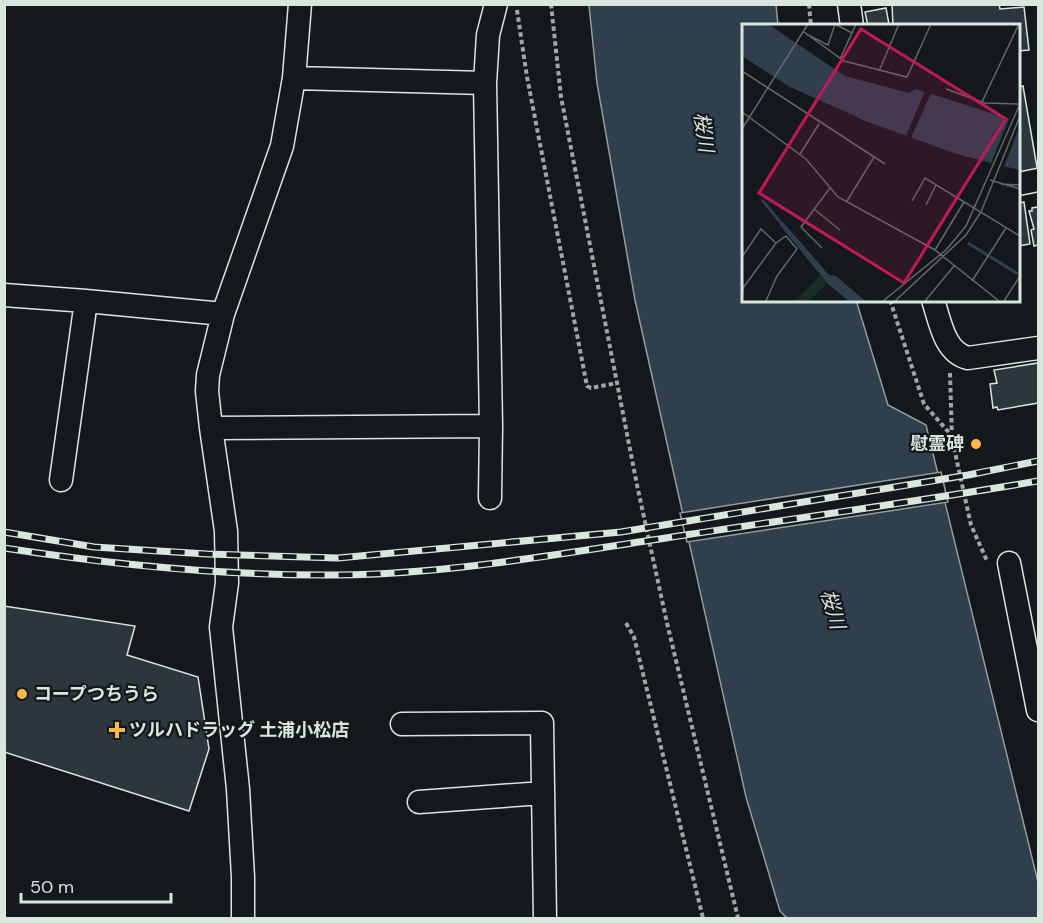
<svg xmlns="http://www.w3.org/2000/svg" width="1043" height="923" font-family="'DM Sans','Noto Sans JP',sans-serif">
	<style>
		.water { fill: #2f3f4d; stroke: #939e99; stroke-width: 1.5 }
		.pier { fill: #14181c; stroke: #939e99; stroke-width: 1.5 }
		.building { fill: #2c363c; stroke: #d8e6dc; stroke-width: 1.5 }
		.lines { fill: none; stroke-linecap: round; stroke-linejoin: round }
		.minor-casing { stroke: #d8e6dc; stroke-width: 25 }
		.path { stroke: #9da8a2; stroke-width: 4; stroke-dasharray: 4.5 3; stroke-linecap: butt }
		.minor { stroke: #14181c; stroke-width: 22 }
		.rail-casing { stroke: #d8e6dc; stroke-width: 7 }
		.rail { stroke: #14181c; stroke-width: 4.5; stroke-dasharray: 14; stroke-linecap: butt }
		.poi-dot { fill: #ffb74d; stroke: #14181c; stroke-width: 2 }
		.labels { text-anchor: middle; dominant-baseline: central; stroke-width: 4.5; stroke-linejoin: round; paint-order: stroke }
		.poi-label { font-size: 18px; font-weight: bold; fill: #d8e6dc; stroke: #14181c; text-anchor: start }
		.water-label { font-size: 20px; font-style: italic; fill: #d8e6dc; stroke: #14181c }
		.inset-river { fill: none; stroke: #2f3f4d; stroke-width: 3 }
		.inset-road { fill: none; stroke: #626a69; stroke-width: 1.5 }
		.view { fill: #c2185b; fill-opacity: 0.15; stroke: #c2185b; stroke-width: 3 }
		.inset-edge { fill: none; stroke: #d8e6dc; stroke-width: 3 }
	</style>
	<rect width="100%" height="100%" fill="#14181c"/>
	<path class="water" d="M589 5H776L778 25 743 26V300H856L888 405 926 425 1038 882V918H787L780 911 746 797 635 300 597 83Z"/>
	<path class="pier" d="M941 472 948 502 687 542 680 513Z"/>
	<path class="building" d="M892 4H999L1000 9 1024 7 1029 50 1018 51V26H893Z
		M886 8 889 24 868 26 865 12Z
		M1023 86 1038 173 1018 177V87Z
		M1024 202 1030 244 1018 246V203Z
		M1038 207V245L1034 246 1031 230 1034 229 1029 211H1032V208Z
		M1038 363V403L998 410 997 407 993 408 990 384 997 383 994 370Z
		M4 606 135 626 127 655 198 677 209 749 189 811 4 752Z"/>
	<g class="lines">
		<defs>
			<path id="minor" d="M849 4 852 26
				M294 78 485 83
				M1018 184 1038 180
				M4 295 86 301 223 314
				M933 300C940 321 944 352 968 358L1038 348
				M211 428 491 426
				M61 480 86 301
				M490 498 491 426 485 83 488 35 496 4
				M1009 563 1038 710
				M402 724 542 723 545 918
				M419 802 543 793
				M243 918V877L238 789 221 627 227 583 226 531 211 428 207 391 208 375 223 314 282 146 294 78 300 4"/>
		</defs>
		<use href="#minor" class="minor-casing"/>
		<path class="path" d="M551 4 561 97 637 485 667 623 738 918
			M809 4 811 26
			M517 10 527 77 587 386 591 388 617 383
			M890 300 924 404 951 435
			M950 373 952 439 971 525 987 561
			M626 623 634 637 703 918"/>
		<use href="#minor" class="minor"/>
		<defs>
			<path id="rail" d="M4 532 94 547 207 554 338 558 621 532 968 475 1038 461
				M4 548C115 565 226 576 338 575 448 574 558 554 666 538 790 519 915 502 1038 481"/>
		</defs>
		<use href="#rail" class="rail-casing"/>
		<use href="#rail" class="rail"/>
	</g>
	<g class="poi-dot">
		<circle cx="976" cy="444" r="6"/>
		<circle cx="22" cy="694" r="6"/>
		<path d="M114 721h6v6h6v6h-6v6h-6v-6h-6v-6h6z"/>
	</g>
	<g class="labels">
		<g class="poi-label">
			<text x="964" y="444" text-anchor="end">慰霊碑</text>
			<text x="34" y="694">コープつちうら</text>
			<text x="129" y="730">ツルハドラッグ 土浦小松店</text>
		</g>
		<g class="water-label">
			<text transform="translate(704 132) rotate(82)">桜川</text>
			<text transform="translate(833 609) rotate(74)">桜川</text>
		</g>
	</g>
	<g transform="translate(742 24)">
		<rect width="278" height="278" fill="#14181c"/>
		<path d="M79 251 85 260 66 277H52Z" fill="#1a2d24"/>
		<path d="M0 0H26L103 52 167 69 174 65 277 98V146L215 130 126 98 46 62 0 32ZM41 198 87 251 94 252 123 277H107L86 260 37 200Z" fill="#2f3f4d"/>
		<path d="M184 65 190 67 168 116 163 114ZM268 92 278 95 277 104 261 145 248 142Z" fill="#14181c"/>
		<path class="inset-river" d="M20 176 44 205M226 219 276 250"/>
		<path class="inset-road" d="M62 8 102 37 165 53 189 0M64 10 86 21 93 0 110 9M98 35 114 0M0 47 143 140M137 47 157 0M204 65 243 79 278 80M240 78 277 0M0 88 64 135 96 173 193 226 257 277M0 105 66 0M58 130 77 100M248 156 278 165M259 160 278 161M105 177 132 133M170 177 183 154 278 212M184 181 194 161M72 185 98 206M80 224 59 203 88 164M193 226 222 178M0 233 19 205 34 219M230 257 264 204M0 272 1 264 34 219 44 212 55 225 35 252 24 277M141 277 204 226 224 202 278 80M153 277 224 211 239 188 278 92M183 277 212 242M262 277 278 252"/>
		<path class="view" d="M119 5 264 95 162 259 17 169Z"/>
		<rect width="278" height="278" class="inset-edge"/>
	</g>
	<rect width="1043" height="923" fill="none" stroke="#d8e6dc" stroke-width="12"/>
	<path d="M21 893v9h150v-9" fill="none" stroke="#d8e6dc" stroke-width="3"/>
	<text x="30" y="893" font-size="18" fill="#d8e6dc" stroke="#14181c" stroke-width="4.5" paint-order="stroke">50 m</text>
</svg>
